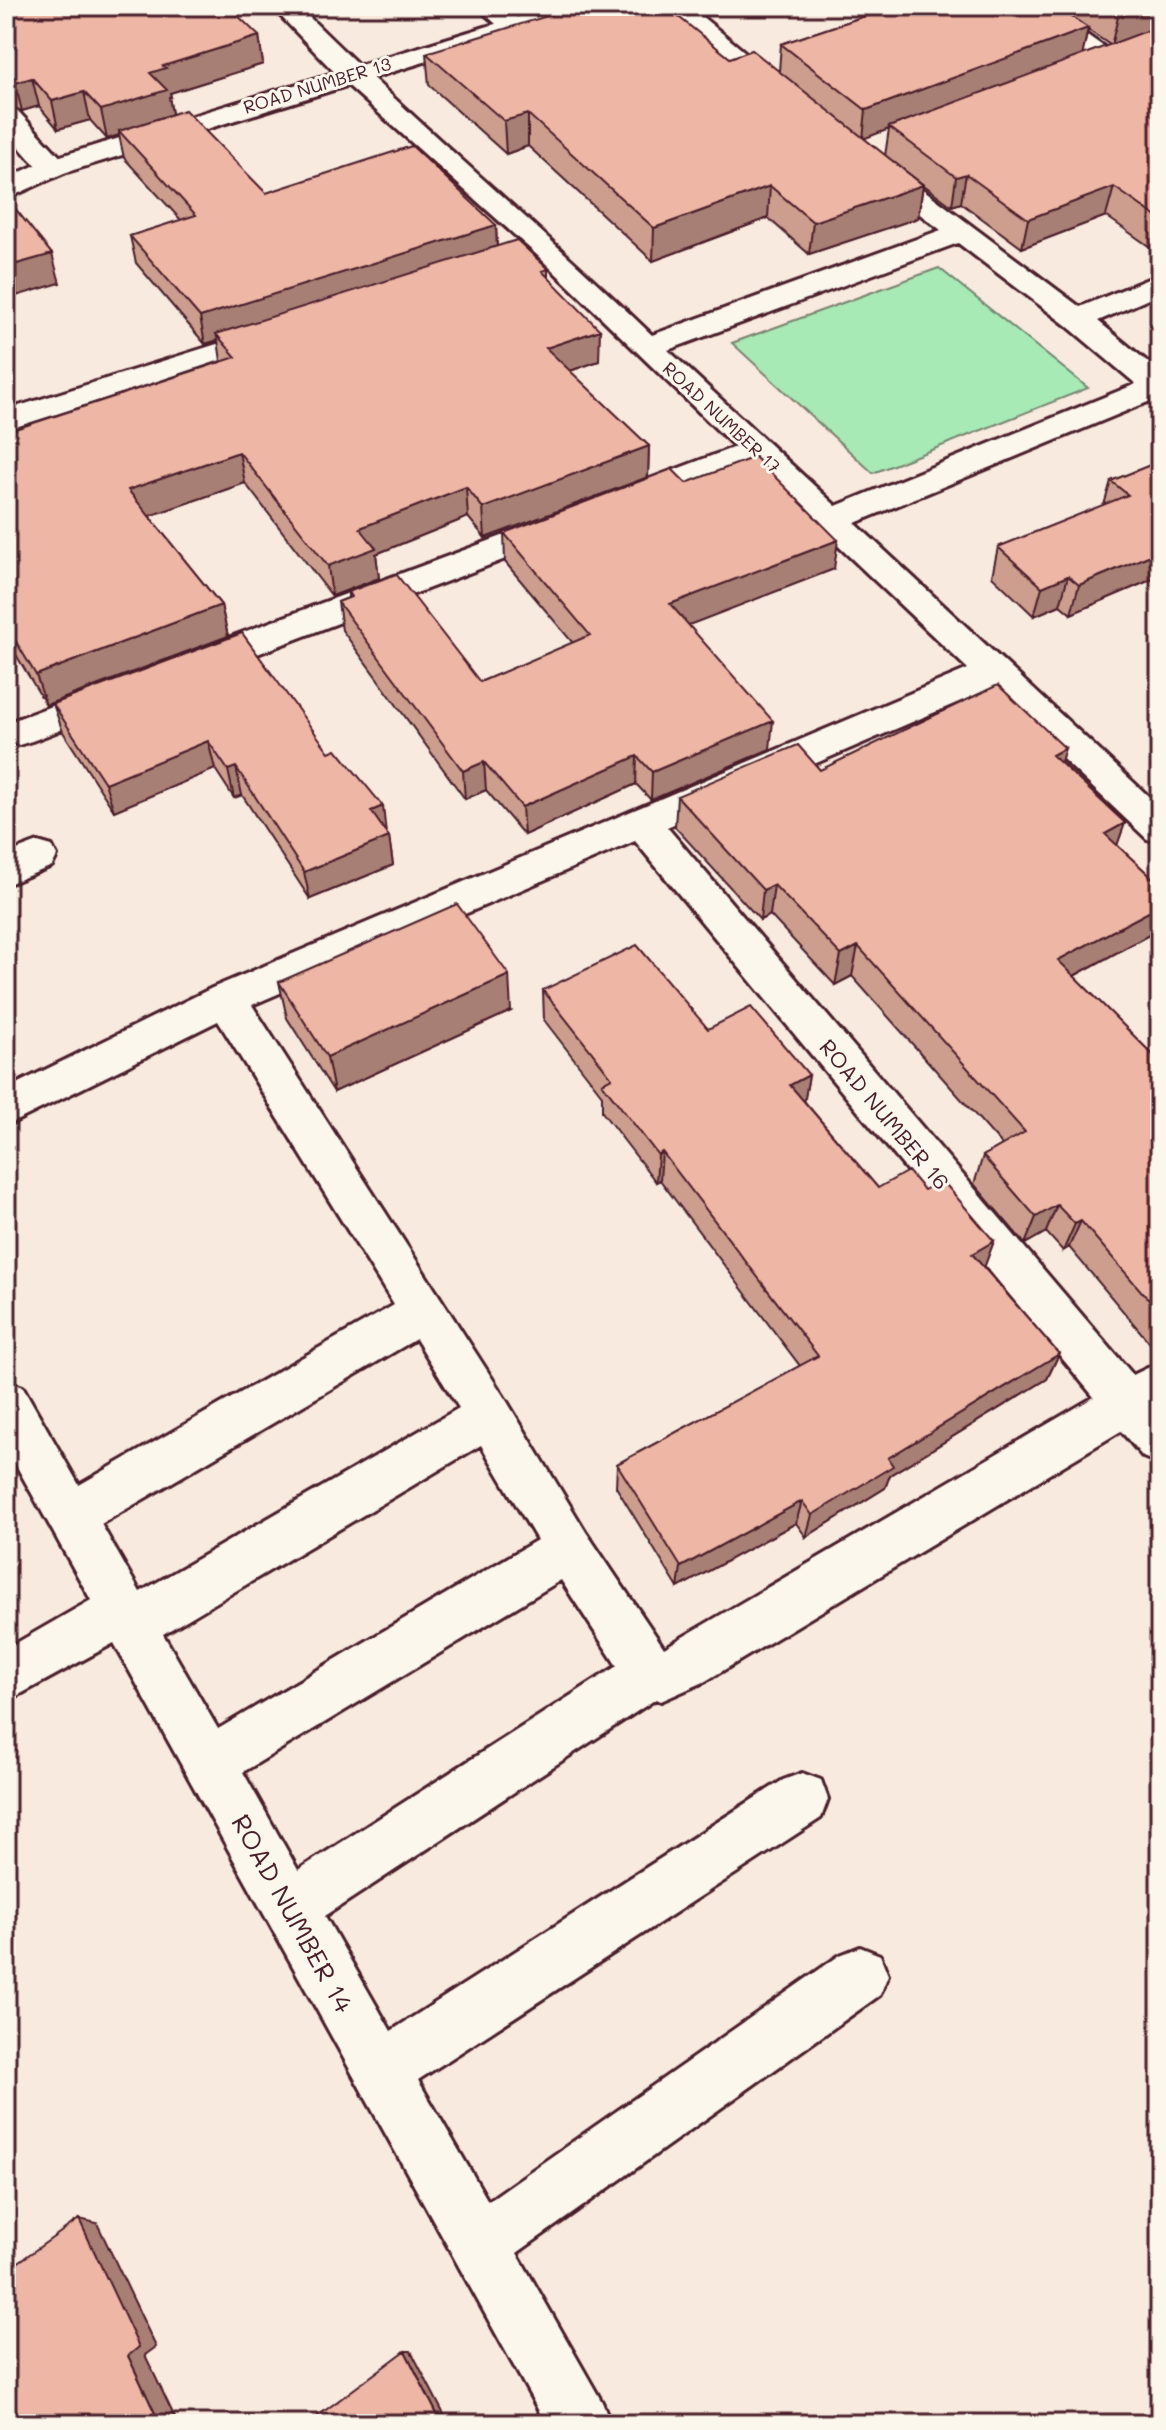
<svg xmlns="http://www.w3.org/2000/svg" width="1166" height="2430" font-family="Mali,sans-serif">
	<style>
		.green { fill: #a7eab5; stroke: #788470; stroke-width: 2 }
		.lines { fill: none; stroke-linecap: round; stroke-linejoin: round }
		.minor-casing { stroke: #4a1f2b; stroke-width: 6 }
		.tertiary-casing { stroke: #4a1f2b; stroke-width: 6 }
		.minor { fill: #fbf7ec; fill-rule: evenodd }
		.tertiary { fill: #fbf7ec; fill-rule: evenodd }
		.wall { fill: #cd9d8e; stroke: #4a1f2b; stroke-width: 2; fill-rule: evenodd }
		.shaded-wall { fill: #a77f74; stroke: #4a1f2b; stroke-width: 2 }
		.building { fill: #eeb6a5; stroke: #4a1f2b; stroke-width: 2 }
		.labels { text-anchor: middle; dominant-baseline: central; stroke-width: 6; stroke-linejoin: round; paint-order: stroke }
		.far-street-label { font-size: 18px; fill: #4a1f2b; stroke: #fbf7ec }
		.street-label { font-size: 22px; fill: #4a1f2b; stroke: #fbf7ec }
		.near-street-label { font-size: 26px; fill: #4a1f2b; stroke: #fbf7ec }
	</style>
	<rect width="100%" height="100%" fill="#f8eade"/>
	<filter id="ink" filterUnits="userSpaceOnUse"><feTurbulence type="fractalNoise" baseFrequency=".0125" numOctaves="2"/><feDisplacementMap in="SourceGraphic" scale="16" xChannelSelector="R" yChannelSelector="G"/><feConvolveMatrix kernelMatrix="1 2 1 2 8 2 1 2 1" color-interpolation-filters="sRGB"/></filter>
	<g filter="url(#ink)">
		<path class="green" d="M939 268 1088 388 873 473 732 343Z"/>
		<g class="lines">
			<defs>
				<path id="minor" d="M271 6H298C412 120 536 223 652 335L941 230 864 172 860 166 864 160 874 158 884 160 1080 307 1160 274V294L1098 321 1160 372V397L855 523 1160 807V843L1147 839 989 689 667 827 1133 1375 1160 1362V1464L1143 1457 1121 1431 704 1682 661 1701 656 1699 325 1916 391 2031 783 1780 802 1773 821 1780 828 1799 821 1818 418 2080 488 2201 840 1955 860 1947 880 1955 888 1975 880 1995 517 2253 602 2402 611 2424H546L114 1643 6 1702V1649L91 1600 6 1447V1381L23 1387 79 1485 394 1305 218 1021 6 1126V1089L212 988 968 669 752 464 637 507 625 511 613 507 608 500 613 493 735 447 537 255 342 80ZM958 243 1066 325 1136 384 836 506 668 350ZM635 841 1094 1397 664 1648 586 1532 506 1400 252 1005ZM416 1339 459 1408 140 1592 101 1524ZM481 1445 537 1540 218 1729 163 1634ZM561 1580 617 1666 298 1870 243 1772Z
					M476 6H505L527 27 523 32H505Z
					M660 6H689L796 94 793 100H773Z
					M1016 6H1046L1121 59 1117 65H1099Z
					M6 107 16 109 64 161 68 167 64 173C39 179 22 148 6 131Z
					M278 325 289 328 293 334 289 340 6 430V410Z
					M561 514 573 517 578 525 573 533 208 673 195 676 182 673 177 664 182 655Z
					M113 683 126 687 131 696 126 705 32 741 19 745 6 741V723Z
					M38 842 52 846 57 856 52 866 6 885V854Z"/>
				<path id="tertiary" d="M554 6H594L590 11 64 173 6 199V179L44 161Z"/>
			</defs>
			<use href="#minor" class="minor-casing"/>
			<use href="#tertiary" class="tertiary-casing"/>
			<use href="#minor" class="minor"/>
			<use href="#tertiary" class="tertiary"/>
		</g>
		<path class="wall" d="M6 6 259 36 263 64 170 93 171 97H169L172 114 266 193 496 225 497 246 548 269V277L599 361 570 371 649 446 648 477 485 538 468 517 376 554 379 578 332 596 245 483 149 516 221 605 228 636 46 705 6 638V432L221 361 218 340 205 344 136 263 130 236 181 220 124 158 119 135 107 139 90 120 58 129 39 106 22 111 6 105Z
			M859 6H1160V254L1106 216 1022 248 961 203 952 206 893 162 923 185 918 218 809 254 768 218 653 261 528 146 506 154 429 85 426 53 730 58 779 71 781 44 867 15 859 9ZM1088 30 1110 45 1082 55ZM889 129 885 156 863 138Z
			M1160 461V576L1071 614 1060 605 1034 616 992 576 998 547 1104 505 1111 481Z
			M686 483 834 569 688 625 770 749 651 800 636 784 524 835 486 790 465 799 342 630 338 602 348 598V592L480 682 573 643 505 562 504 533Z
			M242 633 389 837 393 865 310 899 242 795 234 798 215 769 114 811 63 732 53 704Z
			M1061 763 1125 823 1117 845 1160 885V929L1074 976 1160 1062V1344L1154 1348 1069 1247 1063 1251 1046 1232 1025 1244 974 1184 983 1156 1002 1145 852 976 835 985 770 915 760 920 675 827 677 796 820 770Z
			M279 982 511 1011 334 1092 287 1018Z
			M543 990 708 1029 809 1075 804 1101 878 1188 924 1190 994 1241 984 1267 1059 1354 1047 1379 890 1475 885 1488 806 1537 796 1523 678 1588 616 1487 617 1464 800 1366 660 1180 656 1182 602 1112V1095L544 1020Z"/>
		<path class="shaded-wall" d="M1154 6H1160V30L1111 46 1118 17Z
			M1088 28 1082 57 889 127V129L863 139 866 110Z
			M259 36 263 64 170 93 171 97H169L173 119 119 131V135L107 139 101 110 150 73 163 66Z
			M32 78 39 106 22 111 15 83Z
			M84 92 90 120 58 129 52 101Z
			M528 114V146L506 154 504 121Z
			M966 174 961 203 952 206 956 177Z
			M923 185 918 218 809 254 813 222Z
			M770 186 768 218 653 261 654 228Z
			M1114 187 1106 216 1022 248 1028 219Z
			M496 225 497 252 216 334 218 340 205 344 200 317Z
			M52 254 60 283 6 299V267Z
			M600 330 599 361 546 379V348Z
			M649 446 648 477 485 538 483 508Z
			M239 452 245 483 135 521 128 490Z
			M466 487 468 517 376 554 379 578 332 596 328 566 360 528Z
			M838 540 834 569 668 633 670 604Z
			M1160 551V576L1071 614 1079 585Z
			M1068 576 1060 605 1034 616 1042 587Z
			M221 605 228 636 46 705 36 675Z
			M773 721 770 749 651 800 652 772Z
			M208 741 215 769 114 811 105 783Z
			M1065 748 1056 779 1052 755Z
			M637 756 636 784 524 835 522 807Z
			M484 762 486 790 465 799 463 771Z
			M236 767 242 795 234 798 228 770Z
			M383 806 386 834 371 811Z
			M1125 823 1114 854 1105 834Z
			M389 837 393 865 310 899 304 872Z
			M774 885 770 915 760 920 763 890Z
			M1160 906V929L1048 990 1058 960Z
			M858 946 852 976 835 985 841 955Z
			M509 975 511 1011 334 1092 327 1057Z
			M809 1075 804 1104 790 1085Z
			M662 1152 660 1180 656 1182 658 1155Z
			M1057 1205 1046 1232 1025 1244 1036 1217Z
			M1081 1221 1069 1247 1063 1251 1075 1224Z
			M994 1241 984 1268 972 1254Z
			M1160 1337V1344L1154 1348Z
			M1059 1354 1047 1379 890 1475 885 1488 806 1537 812 1515 888 1458Z
			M802 1501 796 1523 678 1588 681 1567Z
			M79 2219 97 2223 156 2347 145 2355 178 2424H160L128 2356Z
			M405 2351H411L449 2424H442Z"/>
		<path class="building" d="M6 6H228L259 36 163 66 166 68 150 73 167 90 101 110 84 92 52 101 32 78 15 83 6 79Z
			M580 6H665L730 58 752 50 923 185 813 222 770 186 654 228 528 114 504 121 426 53Z
			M895 6H1056L1088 28 866 110 781 44Z
			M1101 6H1154L1118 17Z
			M1160 26V219L1114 187 1028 219 966 174 956 177 889 127Z
			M185 110 266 193 412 146 496 225 200 317 130 236 196 215 119 131Z
			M9 201 52 254 6 267V202Z
			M517 240 548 269 542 271 600 330 546 348 649 446 483 508 466 487 360 528 376 548 328 566 239 452 128 490 221 605 36 675 6 625V432L236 357 216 334Z
			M755 457 838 540 670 604 773 721 652 772 637 756 522 807 484 762 463 771 338 602 351 597 348 592 396 574 480 682 590 635 504 533 672 469 686 483Z
			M1160 461V551L1079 585 1068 576 1042 587 998 547 1128 495 1111 481Z
			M242 633 329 752 336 749 383 806 371 811 389 837 304 872 236 767 228 770 208 741 105 783 53 704Z
			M998 685 1065 748 1052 755 1125 823 1105 834 1160 885V906L1058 960 1160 1062V1313L1081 1221 1075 1224 1057 1205 1036 1217 983 1156 1025 1132 858 946 841 955 774 885 763 890 677 796 798 745 820 770Z
			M457 904 509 975 327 1057 279 982Z
			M637 945 708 1029 751 1007 809 1075 790 1085 878 1188 908 1171 924 1190 942 1180 994 1241 972 1254 1059 1354 888 1458 893 1466 812 1515 802 1501 681 1567 617 1464 818 1356 662 1152 658 1155 602 1083 612 1078 543 990Z
			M79 2219 139 2347 128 2356 160 2424H6V2271Z
			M405 2351 442 2424H307Z"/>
	</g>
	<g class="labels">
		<g class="far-street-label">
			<text transform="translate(317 85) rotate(-17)">ROAD NUMBER 13</text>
			<text transform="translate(722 417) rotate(43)">ROAD NUMBER 17</text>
		</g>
		<g class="street-label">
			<text transform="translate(885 1114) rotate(50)">ROAD NUMBER 16</text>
		</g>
		<g class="near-street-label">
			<text transform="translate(293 1913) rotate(61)">ROAD NUMBER 14</text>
		</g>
	</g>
	<rect width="1166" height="2430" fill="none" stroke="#fbf7ec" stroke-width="32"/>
	<rect x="16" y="16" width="1134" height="2398" fill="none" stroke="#4a1f2b" stroke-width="3" filter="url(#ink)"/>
</svg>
